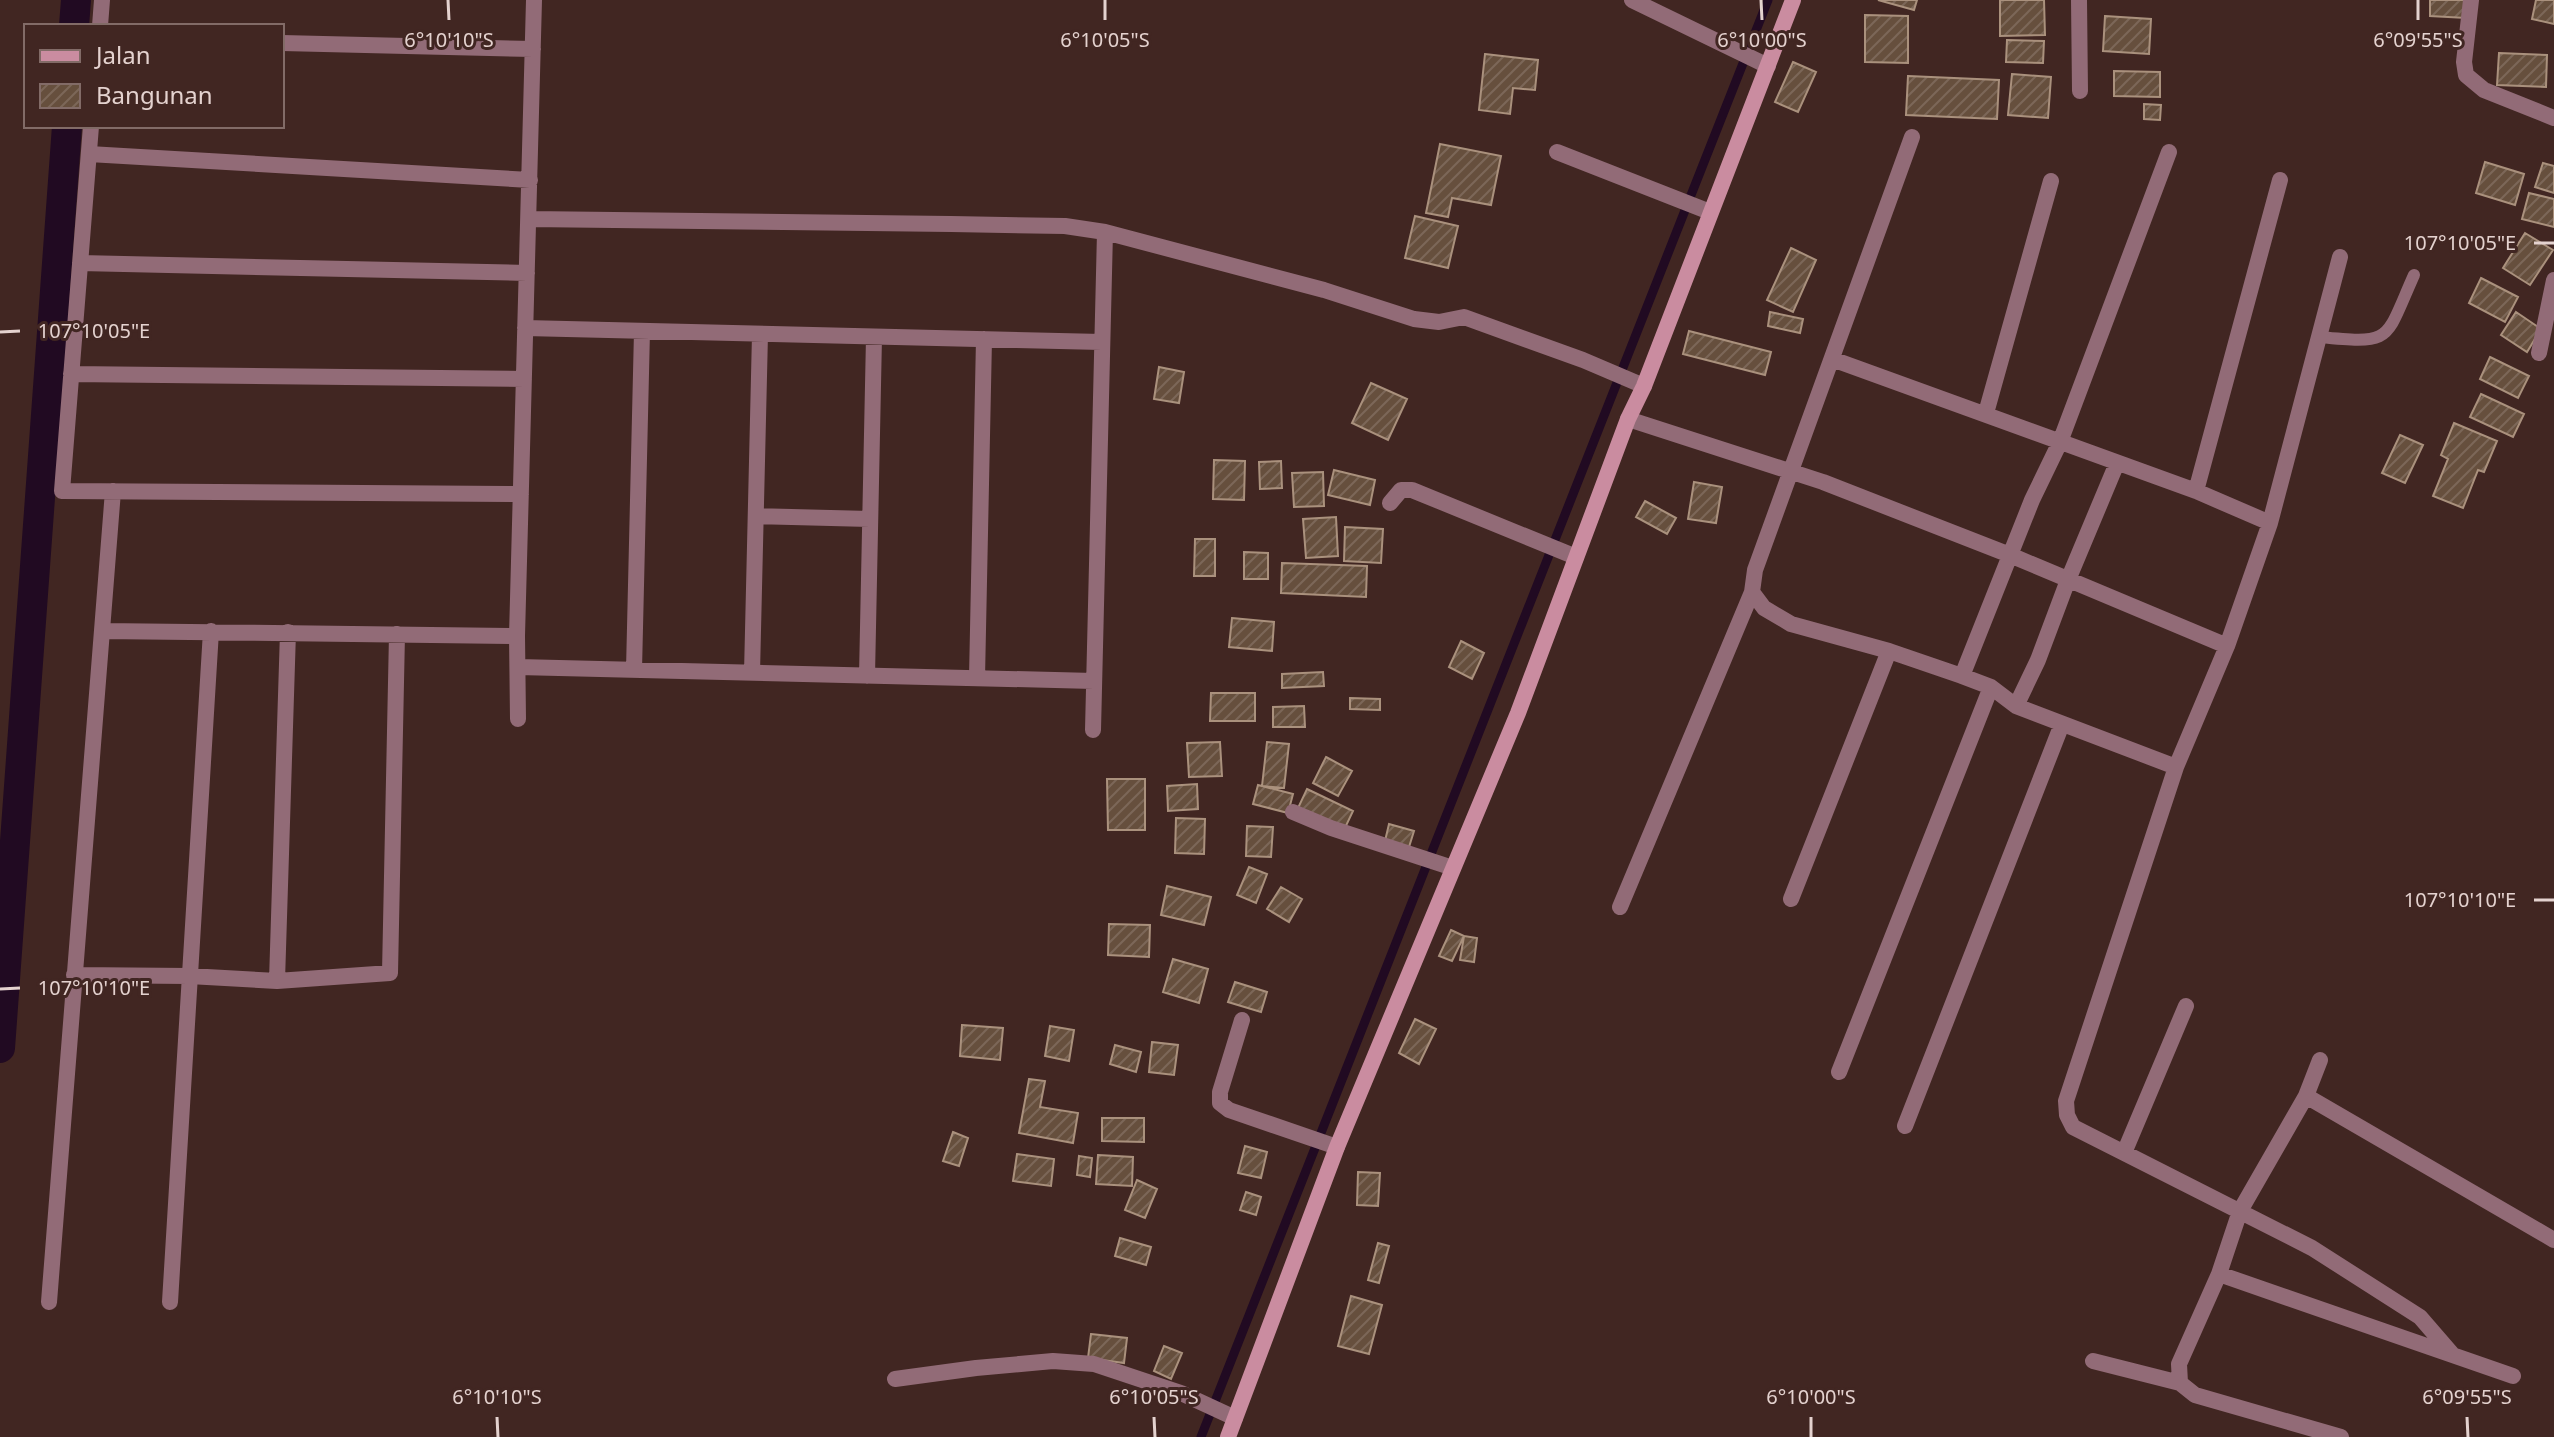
<svg xmlns="http://www.w3.org/2000/svg" width="2554" height="1437" font-family="'Noto Sans',sans-serif">
	<style>
		.lines { fill: none; stroke-linecap: round; stroke-linejoin: round }
		.stream { stroke: #210a22; stroke-width: 9 }
		.canal { stroke: #210a22; stroke-width: 30 }
		.building { fill: url(#building-hatch); stroke: #aa917d; stroke-width: 2 }
		.lane { stroke: #926b77; stroke-width: 12 }
		.street { stroke: #926b77; stroke-width: 16 }
		.secondary { stroke: #ca8ca0; stroke-width: 16 }
		.ticks { fill: none; stroke: #e4d2cf; stroke-width: 3 }
		.ticks-label { font-size: 20px; text-anchor: middle; fill: #e4d2cf; stroke: #412622; stroke-width: 6; stroke-linejoin: round; paint-order: stroke }
	</style>
	<defs>
		<pattern id="building-hatch" width="6" height="6" patternUnits="userSpaceOnUse" patternTransform="scale(2)"><rect width="6" height="6" fill="#664f3d"/><path d="M-1 1l2-2M0 6l6-6M5 7l2-2" fill="none" stroke="#7c6758"/></pattern>
	</defs>
	<rect width="100%" height="100%" fill="#412622"/>
	<g class="lines">
		<path class="stream" d="M1201 1437 1768 0"/>
		<path class="canal" d="M74 26 76 0
			M0 1048 67 126"/>
	</g>
	<path class="building" d="M1878 0H1917L1914 10Z
		M2000 0H2044L2045 35 2000 36Z
		M2430 0H2467L2466 18 2430 16Z
		M2536 0H2554V24L2532 19Z
		M1865 15 1908 16V63L1865 62Z
		M2105 16 2151 19 2149 54 2103 51Z
		M2007 40 2044 41 2043 63 2006 62Z
		M2499 53 2547 55 2546 87 2497 85Z
		M1485 54 1538 60 1535 90 1513 88 1510 114 1479 110Z
		M1793 62 1816 72 1798 112 1775 102Z
		M2114 71 2160 72V97L2114 96Z
		M2012 74 2051 77 2048 118 2008 115Z
		M1908 76 1999 80 1997 119 1906 115Z
		M2144 104 2161 105 2160 120 2144 119Z
		M1440 144 1501 156 1491 205 1452 198 1448 217 1426 213Z
		M2485 162 2524 174 2515 205 2476 193Z
		M2543 163 2554 166V193L2535 187Z
		M2529 193 2554 199V227L2522 219Z
		M1415 216 1458 226 1448 268 1405 258Z
		M2525 233 2553 250 2530 285 2503 268Z
		M1791 248 1816 260 1793 312 1767 300Z
		M2481 278 2518 297 2505 322 2469 303Z
		M1770 312 1803 319 1800 333 1768 326Z
		M2516 312 2541 329 2527 352 2501 335Z
		M1689 331 1771 352 1765 375 1683 354Z
		M2490 357 2529 376 2518 398 2480 379Z
		M1159 367 1184 372 1179 403 1154 399Z
		M1371 383 1407 399 1388 440 1352 423Z
		M2481 394 2524 414 2513 437 2470 417Z
		M2454 423 2497 441 2484 472 2478 470 2463 508 2433 496 2448 459 2441 455Z
		M2400 435 2423 445 2405 483 2382 473Z
		M1214 460 1245 461 1244 500 1213 499Z
		M1281 461 1282 488 1260 489 1259 462Z
		M1334 470 1375 480 1370 505 1328 495Z
		M1323 472 1324 506 1294 507 1292 473Z
		M1694 482 1722 487 1716 523 1688 519Z
		M1645 501 1676 518 1667 534 1636 517Z
		M1336 517 1338 556 1306 558 1303 519Z
		M1345 527 1383 529 1381 563 1344 561Z
		M1195 539H1215V576H1194Z
		M1244 552 1268 553V579H1244Z
		M1282 563 1367 566 1366 597 1281 593Z
		M1232 618 1274 622 1272 651 1229 647Z
		M1461 641 1484 653 1472 679 1449 667Z
		M1323 672 1324 686 1282 688V674Z
		M1211 693H1255V721H1210Z
		M1350 698 1380 699V710L1350 709Z
		M1304 706 1305 727H1273V707Z
		M1220 742 1222 776 1189 777 1187 743Z
		M1267 742 1289 744 1284 788 1262 786Z
		M1326 757 1352 771 1338 796 1313 783Z
		M1107 779H1145V830H1108Z
		M1197 784 1198 809 1168 811 1167 786Z
		M1258 785 1293 794 1288 813 1253 804Z
		M1307 789 1353 811 1344 830 1298 808Z
		M1176 818 1205 819 1204 854 1175 853Z
		M1389 824 1414 831 1409 847 1385 841Z
		M1247 826 1273 827 1271 857 1246 856Z
		M1249 867 1267 874 1256 903 1237 895Z
		M1167 886 1211 897 1204 925 1161 915Z
		M1281 887 1302 899 1289 922 1267 909Z
		M1109 924 1150 925 1149 957 1108 955Z
		M1451 930 1464 936 1452 961 1439 956Z
		M1464 936 1477 938 1474 962 1460 960Z
		M1173 959 1208 969 1199 1003 1163 992Z
		M1235 982 1267 992 1261 1012 1228 1002Z
		M1415 1019 1436 1029 1419 1064 1399 1053Z
		M962 1025 1003 1028 1000 1060 960 1056Z
		M1050 1026 1074 1030 1069 1061 1045 1056Z
		M1152 1042 1178 1045 1174 1075 1149 1072Z
		M1115 1045 1141 1052 1136 1072 1110 1064Z
		M1029 1079 1045 1081 1040 1107 1078 1113 1073 1143 1019 1133Z
		M1102 1118H1144V1142L1102 1141Z
		M953 1132 968 1138 959 1166 943 1161Z
		M1245 1146 1267 1152 1261 1178 1238 1173Z
		M1017 1154 1054 1159 1051 1186 1013 1181Z
		M1098 1155 1133 1157 1132 1186 1096 1184Z
		M1079 1156 1092 1158 1090 1177 1077 1175Z
		M1358 1172 1380 1173 1378 1206 1357 1205Z
		M1137 1180 1157 1189 1145 1218 1125 1210Z
		M1246 1192 1261 1197 1256 1215 1240 1210Z
		M1120 1238 1151 1247 1146 1265 1115 1256Z
		M1378 1243 1389 1246 1379 1283 1368 1280Z
		M1351 1296 1382 1305 1369 1354 1338 1346Z
		M1091 1334 1127 1338 1124 1363 1088 1358Z
		M1164 1346 1182 1353 1171 1379 1154 1371Z"/>
	<g class="lines">
		<path class="lane" d="M2319 337C2394 344 2384 342 2414 275"/>
		<path class="street" d="M1632 0 1768 66
			M2079 0 2080 91
			M2471 0 2464 62 2466 75 2484 90 2554 118
			M100 26 102 0
			M282 43 533 49
			M91 126 62 491 521 494
			M1912 137 1755 570 1752 592 1764 608 1791 624 1889 651 1962 676 1991 687 2016 706 2176 767 2227 646
			M1557 152 1710 212
			M89 154 530 180
			M529 219 951 224 1065 226 1105 232 1324 290 1414 319 1439 322 1464 317 1583 360 1644 386
			M80 263 527 273
			M525 328 1102 342
			M2539 353 2554 280
			M1832 359 2196 491 2270 523
			M71 374 524 379
			M1986 413 2051 181
			M1628 419 1823 482 2010 555 2227 646 2270 523 2340 257
			M2196 491 2280 180
			M1390 503 1401 490H1412L1576 557
			M756 516 870 519
			M102 631 517 636
			M518 667 1094 681
			M634 670 642 331
			M752 673 760 334
			M867 676 874 337
			M1962 676 2032 500 2060 442 2169 152
			M977 678 984 339
			M2016 706 2038 660 2068 580 2117 463
			M518 719 517 636 534 0
			M1093 730 1105 232
			M2176 767 2066 1101 2067 1115 2073 1127 2312 1248 2420 1317 2452 1354
			M1293 812 1331 828 1453 868
			M1791 899 1889 651
			M1620 907 1752 592
			M74 975 189 976 277 981 390 973 397 634
			M277 981 288 632
			M1242 1020 1220 1092V1103L1229 1110 1337 1147
			M2320 1060 2306 1096 2240 1211 2219 1274 2179 1364 2180 1383 2195 1395 2341 1437
			M1839 1072 1991 687
			M2306 1096 2554 1240
			M1905 1126 2062 724
			M2124 1153 2186 1006
			M2219 1274 2513 1376
			M49 1302 113 491
			M170 1302 211 631
			M2093 1361 2180 1383
			M895 1379 976 1368 1053 1361 1094 1364 1181 1393 1235 1418"/>
		<path class="secondary" d="M1228 1437 1337 1147 1518 713 1628 419 1644 386 1793 0"/>
	</g>
	<path class="ticks" d="M448 0 449 20M1105 0V20M1761 0 1762 20M2418 0V20M2534 243H2554M0 332 20 331M2534 900H2554M0 989 20 988M497 1417 498 1437M1154 1417 1155 1437M1811 1417V1437M2467 1417 2468 1437"/>
	<g class="ticks-label">
		<text x="449" y="47">6°10'10"S</text>
		<text x="1105" y="47">6°10'05"S</text>
		<text x="1762" y="47">6°10'00"S</text>
		<text x="2418" y="47">6°09'55"S</text>
		<text x="2460" y="250">107°10'05"E</text>
		<text x="94" y="338">107°10'05"E</text>
		<text x="2460" y="907">107°10'10"E</text>
		<text x="94" y="995">107°10'10"E</text>
		<text x="497" y="1404">6°10'10"S</text>
		<text x="1154" y="1404">6°10'05"S</text>
		<text x="1811" y="1404">6°10'00"S</text>
		<text x="2467" y="1404">6°09'55"S</text>
	</g>
	<rect x="24" y="24" width="260" height="104" fill="#412622" stroke="#826b67" stroke-width="2"/>
	<rect x="40" y="50" width="40" height="12" fill="#ca8ca0" stroke="#826b67" stroke-width="2"/>
	<text x="96" y="64" font-size="24" fill="#e4d2cf">Jalan</text>
	<rect x="40" y="84" width="40" height="24" fill="url(#building-hatch)" stroke="#826b67" stroke-width="2"/>
	<text x="96" y="104" font-size="24" fill="#e4d2cf">Bangunan</text>
</svg>
